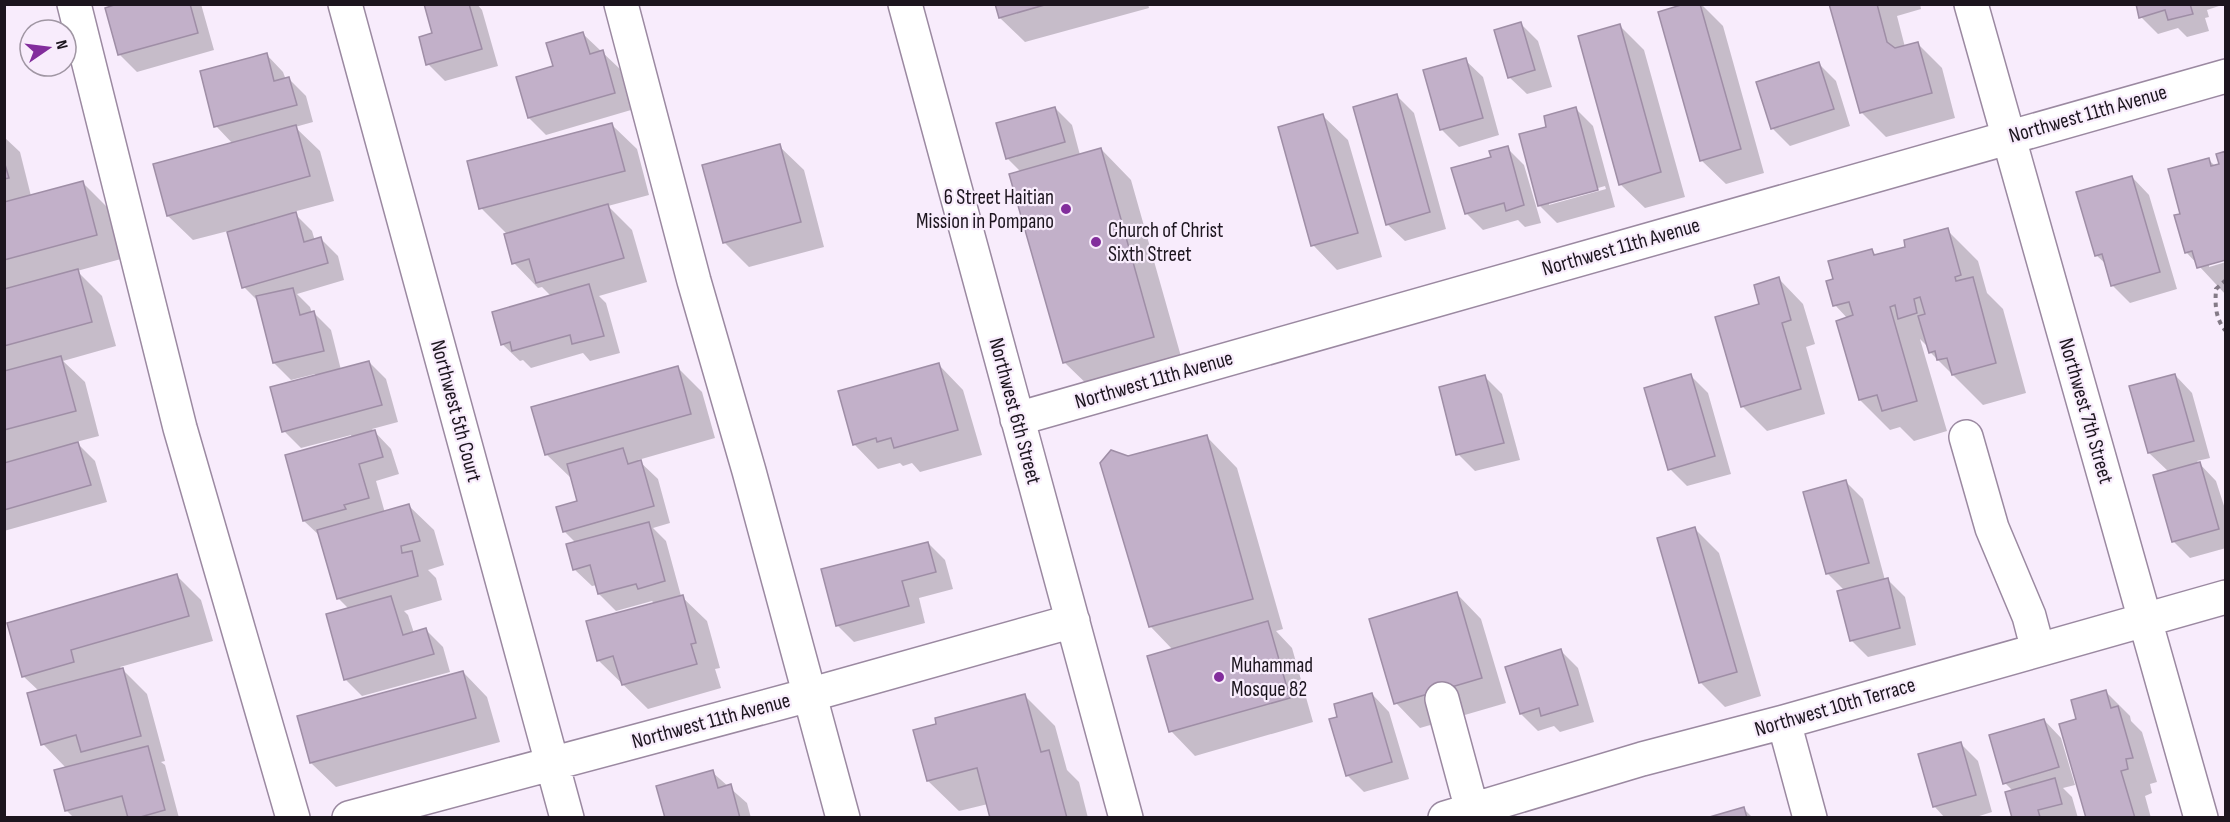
<svg xmlns="http://www.w3.org/2000/svg" width="2230" height="822" font-family="'Sofia Sans Condensed',sans-serif">
	<style>
		.shadow { fill: #0003; fill-rule: evenodd }
		.building { fill: #c2b0c9; stroke: #9f8ea6; stroke-width: 1.5 }
		.lines { fill: none; stroke-linecap: round; stroke-linejoin: round }
		.minor-casing { stroke: #9b89a1; stroke-width: 36 }
		.path { stroke: #847a87; stroke-width: 4; stroke-dasharray: 4.5 4.5; stroke-linecap: butt }
		.minor { stroke: #fff; stroke-width: 33 }
		.poi-dot { fill: #822d9c; stroke: #f8ecfc; stroke-width: 2 }
		.labels { text-anchor: middle; dominant-baseline: central; stroke-width: 4.5; stroke-linejoin: round; paint-order: stroke }
		.street-label { font-size: 21px; fill: #1c151e; stroke: #f8ecfc }
		.poi-label { font-size: 21px; fill: #1c151e; stroke: #f8ecfc; text-anchor: start }
	</style>
	<rect width="100%" height="100%" fill="#f8ecfc"/>
	<path class="shadow" d="M122 4H201L214 50 137 72 120 55Z
		M426 4H477L482 10 498 66 445 81 428 64 434 34Z
		M997 4H1148L1149 8 1025 42 1000 18Z
		M1689 4H1701L1723 26 1764 173 1726 184 1701 160Z
		M1831 4H1920L1921 9 1897 16 1905 47 1917 43 1942 68 1955 118 1886 137 1861 112Z
		M2137 4H2225L2207 10 2209 17 2205 18 2209 31 2187 37 2178 28 2158 34 2141 17Z
		M1521 24 1538 41 1552 87 1527 94 1509 77Z
		M1620 26 1644 50 1685 197 1645 208 1620 184Z
		M583 34 620 69 631 110 546 135 529 118 555 67Z
		M266 54 283 72 286 80 289 79 306 96 313 122 295 127 320 151 334 201 293 212 312 231 315 241 321 239 338 256 344 280 297 294 310 307 312 313H314L331 330 341 370 369 362 386 379 398 422 372 429 391 449 399 474 376 481 385 513 409 506 434 530 444 565 428 570 436 578 442 600 404 611 408 615 414 633 426 630 443 647 450 672 362 696 345 679 349 609 338 598 321 537 304 521 286 456 352 438 351 435 301 448 284 431 316 377 315 374 291 380 274 363 259 302 244 287 228 231 193 240 168 216 155 165 233 144 216 126Z
		M1465 60 1483 77 1499 135 1459 147 1441 129Z
		M1819 64 1836 81 1850 126 1790 146 1772 128Z
		M1397 96 1414 113 1446 229 1405 241 1387 224Z
		M1055 108 1072 125 1080 155 1101 149 1131 180 1184 367 1095 392 1064 362 1021 172 1007 158Z
		M1575 108 1593 126 1615 207 1557 223 1540 206 1548 128ZM1605 186 1606 189 1549 205V202Z
		M1323 116 1348 140 1382 257 1337 270 1313 245Z
		M612 125 637 149 649 195 608 206 632 230 647 282 599 296 606 303 620 353 590 361 583 353 531 368 523 360 520 361 502 344 552 297 542 287 538 288 514 263 507 234 481 208Z
		M4 137 20 152 31 196 82 182 107 207 121 259 77 271 102 296 116 346 63 361 85 382 99 436 76 442 95 461 107 502 4 531Z
		M779 146 804 170 824 247 749 267 724 242Z
		M1507 148 1524 165 1541 223 1525 227 1518 220 1483 230 1466 213 1493 158Z
		M2226 153 2209 263V267L2226 262V295L2186 252 2208 159 2215 166 2221 165Z
		M2132 177 2149 195 2177 289 2130 303 2113 286 2107 265 2096 255Z
		M1947 230 1978 261 1987 293 2003 309 2026 393 1983 405 1930 352 1928 347 1920 339 1947 431 1914 441 1900 427 1890 430 1860 400 1848 319 1835 305V280L1872 251 1877 256 1907 248Z
		M1779 279 1803 304 1815 344 1806 347 1825 414 1767 431 1742 406 1761 305Z
		M939 365 963 390 982 455 920 472 912 463 903 466 900 463 878 469 854 444Z
		M677 367 702 392 715 438 638 460 658 479 670 523 653 528 666 541 681 596 707 621 720 668 715 669 721 688 648 709 598 660 655 604 652 601 616 611 599 594 597 585 592 586 574 569 576 543 564 531 579 502 572 479 546 454Z
		M2175 375 2192 393 2210 458 2197 461 2216 481 2226 512V548L2190 558 2173 541 2169 472 2149 453Z
		M1691 376 1708 393 1731 474 1687 486 1670 469Z
		M1485 377 1502 394 1520 460 1475 471 1458 454Z
		M1207 437 1237 468 1283 629 1276 631 1292 648 1313 722 1195 756 1171 731 1173 650 1150 626Z
		M1846 482 1863 499 1885 580 1887 579 1905 597 1916 645 1868 657 1851 640 1845 591 1828 574 1805 493Z
		M1695 529 1719 553 1761 696 1725 707 1700 682Z
		M928 543 945 560 953 589 919 598 925 623 854 642 837 625Z
		M176 575 201 600 213 641 120 667 147 694 165 761 161 762 165 765 179 818H129V816L121 818H74L66 810 67 769 43 744 39 691 23 676Z
		M1457 594 1481 619 1506 703 1420 728 1396 703Z
		M1561 651 1578 668 1594 722 1560 732 1554 726 1538 731 1521 714Z
		M463 672 487 697 500 742 336 787 311 763 299 717Z
		M2105 691 2130 716 2131 721 2142 732 2157 782 2150 784 2152 793 2145 796 2151 818H2088L2078 720Z
		M1372 694 1389 712 1409 779 1364 792 1347 775 1339 718Z
		M1025 696 1055 726 1067 770 1079 782 1088 818H991L988 804 959 811 928 781Z
		M2044 720 2061 738 2075 785 2063 788 2072 797 2078 818H2013V791L2005 783Z
		M1961 744 1978 761 1992 812 1973 818H1945L1934 806Z
		M712 772 747 803 751 818H666Z
		M1743 808 1753 818H1711Z"/>
	<path class="building" d="M117 4H190L198 33 118 55 105 8Z
		M424 4H469L482 49 426 65 419 37 432 33Z
		M995 4H1048L999 18Z
		M1684 4H1700L1741 149 1700 161 1658 12Z
		M1829 4H1877L1887 42 1895 48 1918 42 1932 93 1860 113Z
		M2136 4H2190L2193 14 2168 20 2165 10 2139 18Z
		M1521 22 1535 70 1508 78 1494 30Z
		M1620 24 1661 172 1619 185 1578 36Z
		M583 32 590 54 603 50 615 93 528 118 516 77 553 66 546 43Z
		M267 53 274 81 289 77 297 105 214 127 200 71Z
		M1466 58 1483 118 1440 130 1423 70Z
		M1819 62 1834 109 1771 129 1756 82Z
		M1397 94 1430 212 1386 225 1353 107Z
		M1055 107 1065 142 1006 159 996 123Z
		M1576 107 1598 190 1538 206 1519 134 1546 127 1544 116Z
		M1323 114 1358 233 1311 246 1278 127Z
		M612 123 625 171 479 209 467 161Z
		M296 125 310 176 167 216 153 164Z
		M780 144 801 222 723 243 702 165Z
		M1508 146 1524 205 1506 211 1504 203 1465 214 1451 168 1491 157 1489 151Z
		M1101 148 1154 337 1063 363 1009 174Z
		M2226 151V260L2197 268 2192 251 2185 253 2174 215 2180 214 2168 169 2209 158 2211 166 2219 164 2216 154Z
		M4 161 9 178 4 179Z
		M2132 176 2160 272 2111 286 2102 254 2095 256 2076 192Z
		M83 181 97 235 4 260V202Z
		M608 204 624 258 536 283 529 259 512 264 504 234Z
		M296 212 304 242 321 237 328 263 242 288 227 232Z
		M1948 228 1961 275 1955 277 1956 281 1973 277 1996 363 1952 375 1947 358 1937 360 1935 351 1929 353 1918 316 1925 314 1920 297 1914 299 1917 313 1898 319 1895 305 1890 307 1917 401 1882 411 1877 395 1859 400 1836 321 1853 315 1849 302 1833 306 1826 281 1833 279 1828 261 1872 249 1874 255 1905 247 1904 240Z
		M78 269 92 322 4 346V289Z
		M1779 277 1791 320 1782 323 1801 389 1741 407 1715 317 1759 304 1754 285Z
		M589 284 604 336 572 344 570 335 512 351 510 342 501 345 492 312Z
		M293 288 300 315 314 311 324 351 273 363 256 296Z
		M61 356 76 411 4 430V371Z
		M369 361 382 405 282 432 270 387Z
		M939 363 958 430 894 448 891 438 877 442 876 438 853 445 838 391Z
		M678 366 691 414 545 455 531 407Z
		M1691 374 1715 456 1668 470 1644 388Z
		M2175 374 2194 441 2148 453 2129 386Z
		M1485 375 1504 443 1456 455 1439 387Z
		M375 430 383 457 359 464 369 498 344 505 346 509 303 521 285 455Z
		M1207 435 1253 599 1149 627 1100 463 1111 450 1128 456Z
		M78 442 91 485 4 510V463Z
		M623 448 628 464 641 460 654 506 563 532 556 507 577 501 567 464Z
		M2200 462 2219 529 2172 542 2153 475Z
		M1846 480 1869 563 1826 574 1803 492Z
		M409 504 420 541 401 546 402 553 412 551 418 576 337 599 317 530Z
		M649 522 665 581 638 589 636 584 598 594 590 565 573 570 566 544Z
		M1695 527 1737 672 1699 683 1657 538Z
		M928 542 936 572 902 581 909 606 836 626 821 569Z
		M177 574 189 616 71 650 74 662 22 677 7 623Z
		M1888 578 1900 628 1850 641 1837 591Z
		M1457 592 1482 678 1394 704 1369 619Z
		M683 595 696 643 691 644 697 664 622 685 613 656 597 661 586 621Z
		M391 596 403 635 426 628 434 654 344 680 326 614Z
		M1268 621 1290 698 1169 732 1147 656Z
		M1561 649 1578 705 1541 716 1539 708 1520 714 1505 667Z
		M123 668 141 736 81 752 76 735 41 745 27 693Z
		M463 671 476 718 310 763 297 716Z
		M2106 690 2111 708 2118 706 2133 758 2126 759 2128 769 2121 771 2135 818H2086L2059 724 2076 719 2071 700Z
		M1372 693 1392 762 1346 776 1329 719 1337 717 1334 704Z
		M1025 694 1041 752 1049 750 1067 818H990L977 768 927 781 913 730 936 724 935 718Z
		M2044 719 2059 767 2003 784 1989 735Z
		M1961 742 1976 795 1933 807 1918 754Z
		M148 746 165 810 137 818H128L122 796 65 811 54 770Z
		M713 770 718 788 731 784 740 818H665L656 786Z
		M2055 778 2062 804 2038 810 2040 817 2012 818 2005 792Z
		M1744 807 1747 818H1706Z"/>
	<g class="lines">
		<defs>
			<path id="minor" d="M74 4 180 428 293 818
				M345 4 567 818
				M621 4 694 281 749 471 843 818
				M905 4 1126 818
				M1971 4 2201 818
				M1017 419 2226 76
				M1966 437 1992 528 2029 616 2038 650
				M1442 699 1472 810
				M1784 722 1810 818
				M349 818 809 695 1073 621
				M1445 818 1642 759 1784 722 2226 597"/>
		</defs>
		<use href="#minor" class="minor-casing"/>
		<path class="path" d="M2226 280 2216 289C2215 304 2215 319 2226 331"/>
		<use href="#minor" class="minor"/>
	</g>
	<g class="poi-dot">
		<circle cx="1066" cy="209" r="6"/>
		<circle cx="1096" cy="242" r="6"/>
		<circle cx="1219" cy="677" r="6"/>
	</g>
	<g class="labels">
		<g class="street-label">
			<text transform="translate(2088 114) rotate(-16)">Northwest 11th Avenue</text>
			<text transform="translate(1621 247) rotate(-16)">Northwest 11th Avenue</text>
			<text transform="translate(1154 380) rotate(-16)">Northwest 11th Avenue</text>
			<text transform="translate(456 411) rotate(75)">Northwest 5th Court</text>
			<text transform="translate(1015 411) rotate(75)">Northwest 6th Street</text>
			<text transform="translate(2086 411) rotate(74)">Northwest 7th Street</text>
			<text transform="translate(1835 707) rotate(-16)">Northwest 10th Terrace</text>
			<text transform="translate(711 721) rotate(-15)">Northwest 11th Avenue</text>
		</g>
		<g class="poi-label">
			<text x="1054" y="197" text-anchor="end">6 Street Haitian<tspan x="1054" dy="24">Mission in Pompano</tspan></text>
			<text x="1108" y="230">Church of Christ<tspan x="1108" dy="24">Sixth Street</tspan></text>
			<text x="1231" y="665">Muhammad<tspan x="1231" dy="24">Mosque 82</tspan></text>
		</g>
	</g>
	<rect width="2230" height="822" fill="none" stroke="#1c151e" stroke-width="12"/>
	<g transform="translate(48 48) rotate(76)"><circle r="28" fill="#f8ecfc" stroke="#a096a3" stroke-width="1.5"/>
	<path d="M0-4.5L10 22L0 15L-10 22Z" fill="#822d9c"/>
	<text y="-9" font-size="16" font-weight="bold" text-anchor="middle" fill="#1c151e">N</text>
	</g>
</svg>
